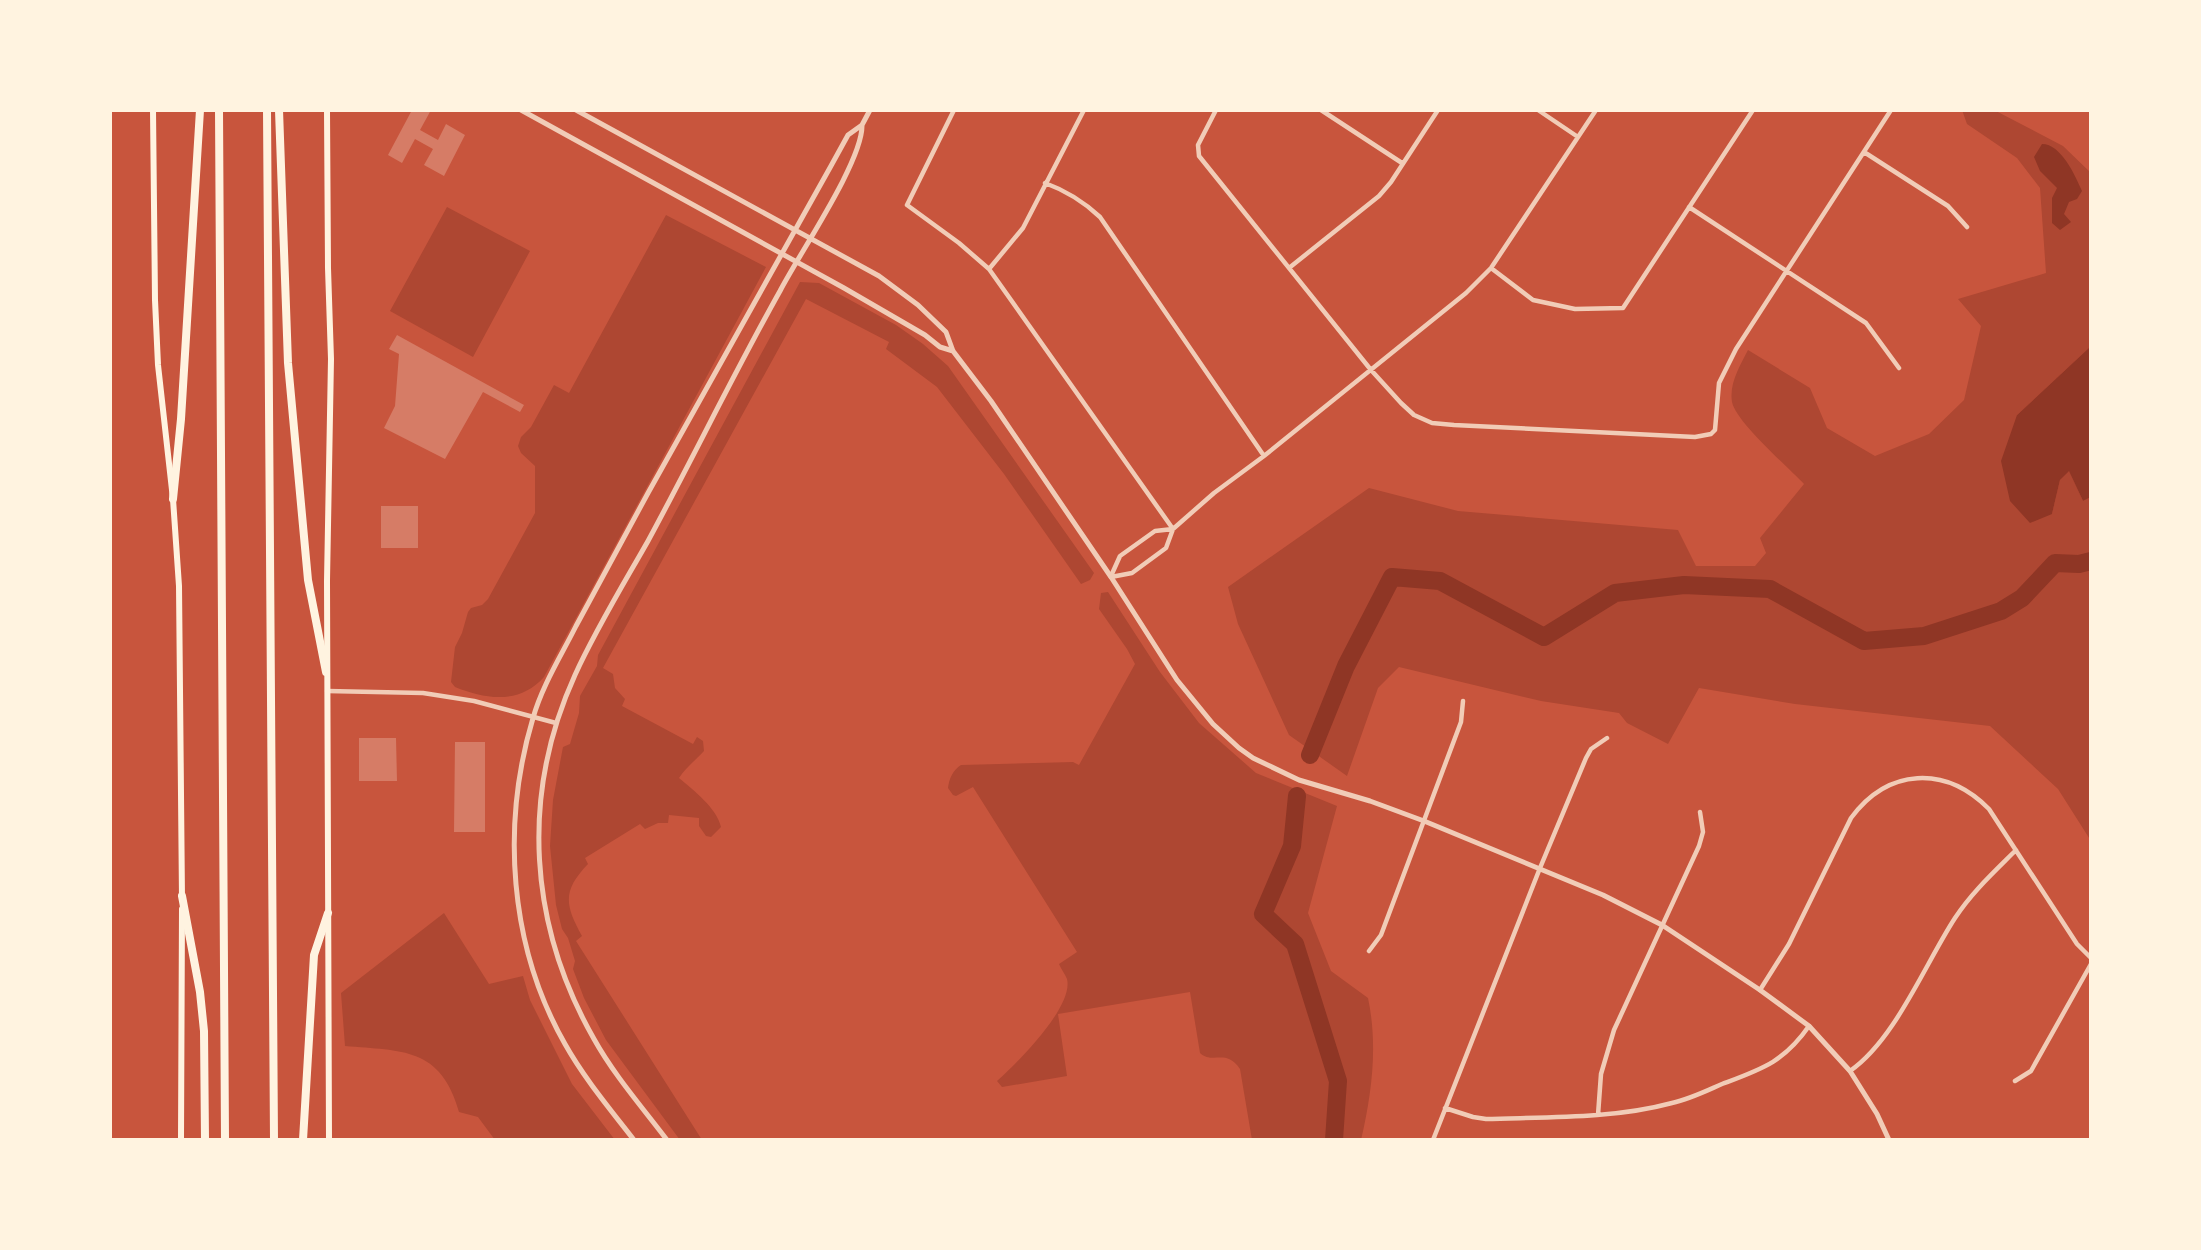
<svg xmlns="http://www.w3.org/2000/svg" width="2201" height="1250" font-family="Helvetica,sans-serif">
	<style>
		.green { fill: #ae4732 }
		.water { fill: #8f3625 }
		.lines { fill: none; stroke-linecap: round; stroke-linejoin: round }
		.river { stroke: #8f3625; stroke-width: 18 }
		.building { fill: #d67c66 }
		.minor { stroke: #f1ccb7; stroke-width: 4.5 }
		.tertiary { stroke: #f1ccb7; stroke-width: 5 }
		.secondary { stroke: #fff3e0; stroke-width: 6 }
		.motorway { stroke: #fff3e0; stroke-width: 8 }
	</style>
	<rect width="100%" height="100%" fill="#c8553d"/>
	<path class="green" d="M1962 110H1994L2063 146 2091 173V346L2017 415 2052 514 2060 480 2069 470 2083 501 2091 497V841L2058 789 1990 726 1795 704 1699 688 1668 744 1627 723 1619 713 1541 701 1399 667 1378 688 1347 776 1289 735 1238 624 1228 587 1369 488 1458 511 1678 530 1696 566H1755L1766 553 1760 538 1804 484C1788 467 1736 422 1732 402 1729 383 1740 366 1748 350L1810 388 1827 428 1875 456 1929 434 1964 400 1981 326 1958 299 2046 273 2040 188 2017 158 1967 124Z
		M447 207 530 251 473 357 390 311Z
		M666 215 766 267 544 677C520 704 487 700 455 687L451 682 455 647 462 633 468 612 471 608 482 605 488 599 535 513V466L521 453 518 446 521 437 531 427 554 385 569 393Z
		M800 282 819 283 896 325 923 344 948 366 1094 573 1090 580 1081 584 1004 474 937 387 886 349 889 342 806 299 603 668 613 674 615 688 625 699 622 706 693 744 697 737 703 741 704 751C695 761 686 767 679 778 693 790 717 808 721 827L711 837 706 836 699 826V818L669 815 668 823H658L645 829 640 824 585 858 588 864C562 891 565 905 582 936L576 941 702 1140H680L606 1040 584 998 573 969 575 961 568 938 562 929 556 905 550 846 553 800 563 747 570 744 579 713 580 696 597 666 598 655Z
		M1108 592 1160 672 1199 723 1256 773 1337 806 1308 913 1331 971 1368 998C1378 1045 1372 1093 1361 1140H1252L1240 1069C1226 1048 1213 1065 1200 1053L1190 992 1058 1014 1067 1076 1002 1087 997 1081C1016 1064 1074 1007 1067 979 1065 974 1061 969 1059 964L1077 952 973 787 956 796 953 795 948 788C949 779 953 770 961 765L1073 762 1079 765 1135 664 1127 649 1099 609 1101 593Z
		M444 913 489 984 523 976 530 1000 572 1084 615 1140H495L478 1117 459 1112C441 1047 402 1051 345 1046L341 993Z"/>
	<path class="water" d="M2042 144C2061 144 2075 175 2082 191L2077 199 2069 202 2064 214 2071 222 2060 230 2052 223V198L2057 188 2040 171 2034 157Z
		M2091 346V497L2083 501 2069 471 2060 480 2052 514 2030 523 2010 501 2001 461 2017 415Z"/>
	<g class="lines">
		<path class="river" d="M1310 755 1346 666 1392 577 1440 581 1544 637 1615 593 1684 585 1770 589 1864 641 1924 636 2001 611 2022 598 2055 563 2079 564 2091 561
			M1297 796 1292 846 1263 914 1295 944 1338 1081 1334 1140"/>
	</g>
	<path class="building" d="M412 110H431L420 130 438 140 446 124 465 135 444 176 424 165 433 149 415 139 402 163 388 155Z
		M397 335 524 405 520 412 483 392 445 459 384 428 395 406 399 354 389 349Z
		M381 506H418V548H381Z
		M359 738H396L397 781H359Z
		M455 742H485V832H454Z"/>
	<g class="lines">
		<path class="minor" d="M954 110 907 205 959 243 989 269 1173 529
			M1216 110 1198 145 1199 156 1371 370 1401 403 1414 415 1432 423 1454 425 1695 437 1711 434 1715 430 1719 383 1736 349 1891 110
			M1321 110 1402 163
			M1538 110 1578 137
			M1864 152 1948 206 1967 227
			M1045 183C1067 191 1083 201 1100 217L1264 456
			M1689 207 1866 323 1899 368
			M1289 268 1379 196 1391 182 1438 110
			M1491 268 1533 300 1575 309 1623 308 1753 110
			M989 269 1023 228 1084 110
			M1111 576 1120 556 1155 531 1173 529
			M1111 577 1132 573 1166 548 1173 529 1214 493 1264 456 1466 293 1491 268 1596 110
			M327 691 423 693 474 701 556 723
			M1369 951 1381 935 1461 722 1463 701
			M1760 990 1789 944 1851 818C1888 768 1945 765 1989 809L2077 944 2091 958
			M1850 1071C1895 1040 1925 964 1955 918 1972 892 1994 872 2016 850
			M2015 1081 2031 1071 2091 964
			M1445 1108 1473 1117 1486 1119C1547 1117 1613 1119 1672 1103 1690 1099 1706 1091 1722 1084 1762 1069 1784 1062 1809 1026
			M1598 1115 1601 1074 1614 1030 1699 846 1703 832 1700 812
			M1433 1140 1540 868 1586 758 1591 749 1607 738"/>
		<path class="tertiary" d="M521 110 844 288 925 335 940 347 953 351
			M576 110 879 276 918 305 946 332 953 351 991 401 1111 577 1177 680 1213 724 1239 748 1253 758 1299 780 1370 801 1424 821 1603 895 1662 925 1760 990 1809 1026 1850 1071 1877 1114 1889 1140
			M634 1140C610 1109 584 1078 565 1044 509 946 501 825 533 718 542 686 561 656 576 626 600 582 624 537 648 493 714 374 782 255 848 135L862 125 870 110
			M667 1140C642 1107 614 1075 594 1039 529 925 520 796 575 675 596 629 623 585 648 541 693 458 734 373 780 291 799 254 863 161 862 125"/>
		<path class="secondary" d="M153 110 155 300 158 365 173 499 179 586 182 898
			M327 110 328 268 331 359 327 581 329 1140
			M181 1140 182 909"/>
		<path class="motorway" d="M219 110 225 1140
			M267 110 274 1140
			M279 110 288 363 308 580 326 672
			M173 499 181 419 200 110
			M182 896 200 992 204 1031 205 1140
			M303 1140 314 955 328 913"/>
	</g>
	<rect width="2201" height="1250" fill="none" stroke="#fff3e0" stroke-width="224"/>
</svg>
